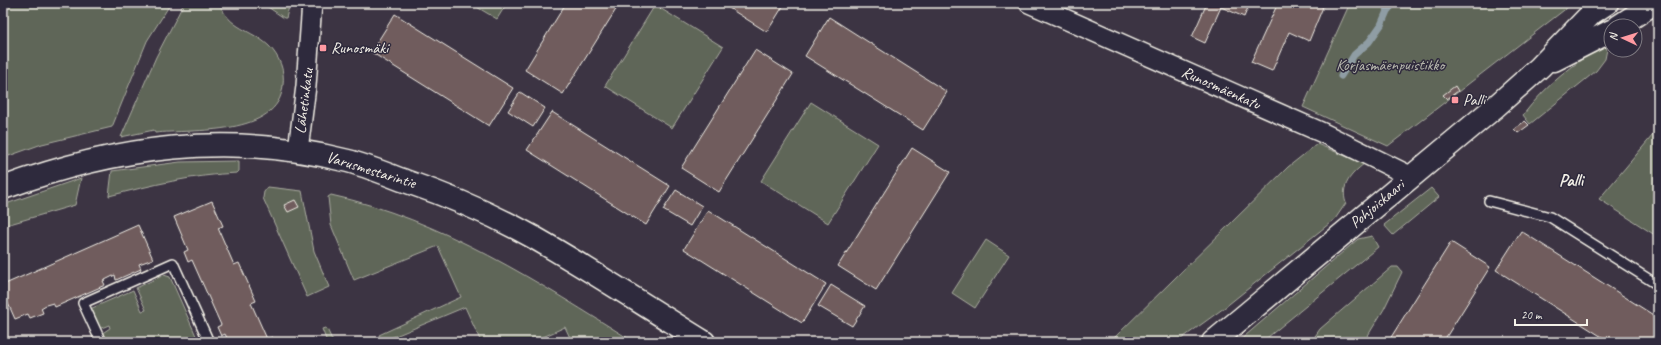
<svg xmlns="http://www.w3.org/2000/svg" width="1661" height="345" font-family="Caveat,sans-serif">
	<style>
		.green { fill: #5f6658; stroke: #aaaca0 }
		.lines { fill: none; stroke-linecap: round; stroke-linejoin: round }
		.stream { stroke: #8f9da4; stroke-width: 7 }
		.building { fill: #6f5b5d; stroke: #f4f1e8 }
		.service-casing { stroke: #f4f1e8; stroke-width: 12 }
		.minor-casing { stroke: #f4f1e8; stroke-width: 22 }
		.tertiary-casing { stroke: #f4f1e8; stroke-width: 25 }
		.service { stroke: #2f2a3d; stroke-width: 9 }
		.minor { stroke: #2f2a3d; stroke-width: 19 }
		.tertiary { stroke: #2f2a3d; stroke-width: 22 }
		.poi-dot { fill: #ff9aa2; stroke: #2f2a3d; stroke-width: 1.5 }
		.labels { text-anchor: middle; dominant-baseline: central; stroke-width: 3; stroke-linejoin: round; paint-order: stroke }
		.poi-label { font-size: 16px; fill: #f4f1e8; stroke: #2f2a3d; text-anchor: start }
		.park-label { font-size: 16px; fill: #b8b9ae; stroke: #2f2a3d }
		.street-label { font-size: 16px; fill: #f4f1e8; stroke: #2f2a3d }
		.neighbourhood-label { font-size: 17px; font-weight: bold; fill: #f4f1e8; stroke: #2f2a3d }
	</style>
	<rect width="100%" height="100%" fill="#3c3443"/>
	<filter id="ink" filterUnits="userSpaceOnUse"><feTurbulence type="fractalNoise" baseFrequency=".025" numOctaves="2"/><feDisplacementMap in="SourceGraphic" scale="8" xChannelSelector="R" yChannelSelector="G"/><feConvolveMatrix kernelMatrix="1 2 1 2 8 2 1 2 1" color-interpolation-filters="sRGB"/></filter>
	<g filter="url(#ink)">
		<path class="green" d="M3 3H171L147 41 112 127 42 144 3 158Z
			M184 3H219C230 30 251 29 269 46 279 56 285 70 283 85 279 137 192 129 155 133L154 130 121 137 156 57Z
			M262 3H290L286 18H284Z
			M470 3H507L497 19Z
			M1350 3H1569L1568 7 1388 146 1303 107Z
			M655 5 723 47 672 128 605 86Z
			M1603 44 1607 49 1605 59 1596 71 1530 124 1523 115C1546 85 1572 66 1603 44Z
			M811 102 878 144 828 223 761 181Z
			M1658 129V237L1599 199Z
			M1317 144 1364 164C1351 174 1340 186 1346 203L1335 219 1224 308 1177 342H1107L1115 337 1288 167Z
			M239 161V171L237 173C193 175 152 185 109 196L112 171 180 162Z
			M81 178 75 205 3 226V205Z
			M268 187 302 191 314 251 329 287 307 297 263 198 264 192Z
			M1431 188 1439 197 1393 235 1384 225Z
			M331 195C442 219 539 283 634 342H572L565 327 532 342H481L465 307 381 342 379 335 461 297 438 246 354 280 331 225 328 197Z
			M1372 236 1378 247 1262 342H1238L1358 239Z
			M986 240 1009 255 975 308 952 293Z
			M1392 267H1398L1402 272 1384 309 1364 342H1311L1320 329Z
			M164 275 170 277 197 338 189 342H105L101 334 110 328 109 325 99 329 90 309 133 290 142 311 146 310 136 288Z
			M325 328 327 329 333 342H327L322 329Z"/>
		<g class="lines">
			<path class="stream" d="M1341 76 1354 55 1369 42 1381 25 1387 11 1394 3"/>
		</g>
		<path class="building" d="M566 3H620L563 94 525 70Z
			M721 3H785L767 32Z
			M1207 3H1250L1244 17 1221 7 1205 43 1192 37Z
			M1278 3H1314L1323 7 1309 41 1289 32 1272 71 1251 62Z
			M395 14 513 88 489 126 371 52Z
			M829 17 947 92 923 130 805 56Z
			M755 50 793 74 719 192 681 168Z
			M1455 86 1458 91 1447 99 1443 95Z
			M520 92 545 108 533 127 508 111Z
			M552 112 670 186 646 225 527 150Z
			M1525 121 1529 125 1518 133 1514 129Z
			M912 148 950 172 876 290 838 266Z
			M676 190 702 206 690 226 663 210Z
			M295 200 299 207 288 212 284 205Z
			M212 201 223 226 218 228 234 265 239 263 256 301 251 303 267 339 272 337 274 342H229L225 334 221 336 217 327 221 325 192 260 188 262 184 252 188 250 174 217Z
			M708 210 826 284 802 323 684 249Z
			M138 225 153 259 139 264 141 269 116 280 115 275 103 281 105 285 55 307 53 303 46 305 41 308 43 313 30 318 28 314 15 319 3 292V285Z
			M1521 231 1658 318V342H1610L1496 270Z
			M1451 242 1490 267 1443 342H1388Z
			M831 285 865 306 852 326 818 306Z"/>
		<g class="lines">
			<defs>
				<path id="service" d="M1489 201 1550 217 1658 285
					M101 342 83 303 173 263 209 342"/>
				<path id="minor" d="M1029 3 1323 133 1410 176
					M298 150 306 86 312 3"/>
				<path id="tertiary" d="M1619 26 1654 3
					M1554 60 1611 31
					M3 188C117 146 229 131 348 161 367 166 386 174 405 181 449 196 492 214 533 237 591 270 647 307 704 342
					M1213 342 1495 107 1540 67 1592 13 1607 3"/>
			</defs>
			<use href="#service" class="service-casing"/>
			<use href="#minor" class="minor-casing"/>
			<use href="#tertiary" class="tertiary-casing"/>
			<use href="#service" class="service"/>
			<use href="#minor" class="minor"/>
			<use href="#tertiary" class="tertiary"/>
		</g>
	</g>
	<g class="poi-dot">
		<rect x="319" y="44" width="8" height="8" rx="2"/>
		<rect x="1451" y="96" width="8" height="8" rx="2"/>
	</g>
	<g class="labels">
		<g class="poi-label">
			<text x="331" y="48">Runosmäki</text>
			<text x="1463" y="100">Palli</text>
		</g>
		<g class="park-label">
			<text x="1390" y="65">Korjasmäenpuistikko</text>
		</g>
		<g class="street-label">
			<text transform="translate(1221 88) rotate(24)">Runosmäenkatu</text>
			<text transform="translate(304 101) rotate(-83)">Lähetinkatu</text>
			<text transform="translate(371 170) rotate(17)">Varusmestarintie</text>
			<text transform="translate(1377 204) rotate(-40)">Pohjoiskaari</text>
		</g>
		<g class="neighbourhood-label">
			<text x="1571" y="180">Palli</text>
		</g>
	</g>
	<rect width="1661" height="345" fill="none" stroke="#2f2a3d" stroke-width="16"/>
	<rect x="8" y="8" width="1645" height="329" fill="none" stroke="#f4f1e8" stroke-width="1.5" filter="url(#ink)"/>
	<g transform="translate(1623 38) rotate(274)"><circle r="19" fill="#2f2a3d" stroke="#7e7a81"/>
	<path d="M0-3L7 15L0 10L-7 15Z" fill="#ff9aa2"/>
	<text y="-6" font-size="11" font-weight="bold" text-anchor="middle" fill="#f4f1e8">N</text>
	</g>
	<path d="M1515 319v6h72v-6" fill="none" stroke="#f4f1e8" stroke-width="2"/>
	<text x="1521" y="319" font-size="12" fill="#f4f1e8" stroke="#2f2a3d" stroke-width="3" paint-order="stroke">20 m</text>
</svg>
